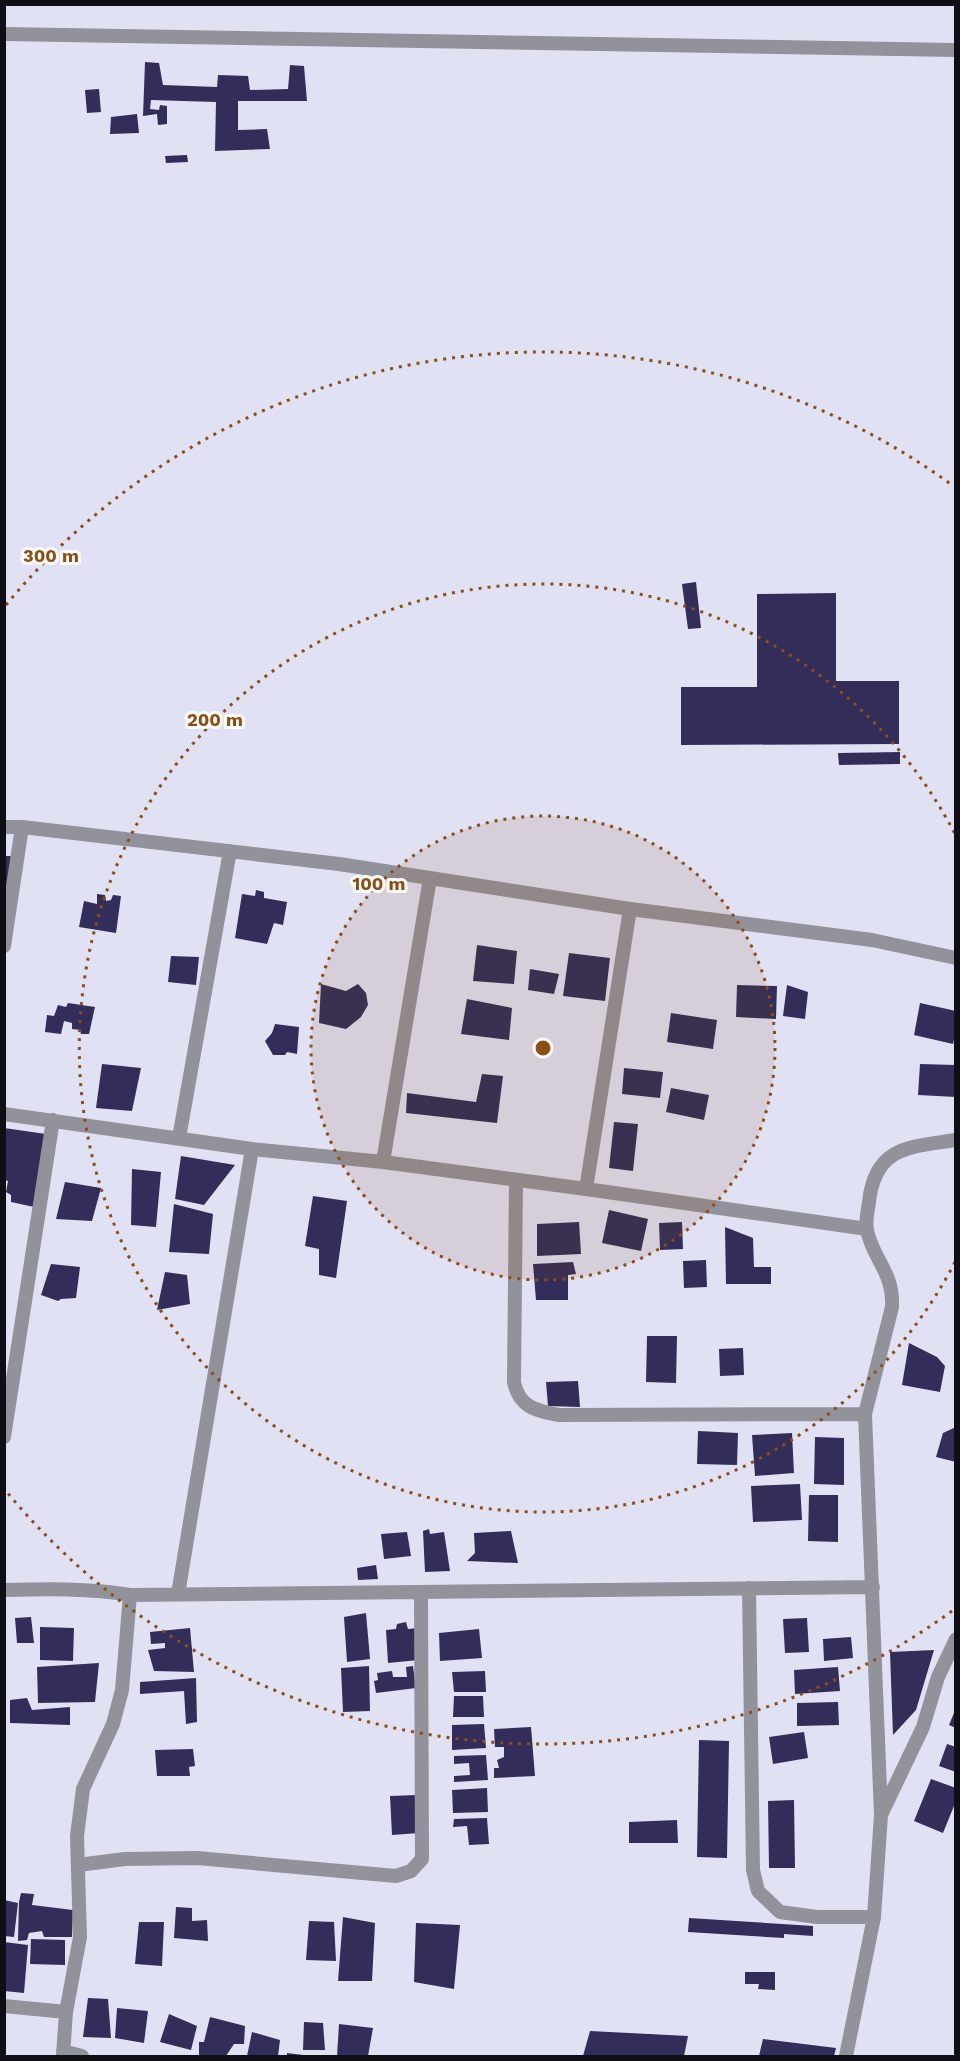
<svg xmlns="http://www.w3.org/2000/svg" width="960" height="2061" font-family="'Work Sans',sans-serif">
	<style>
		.building { fill: #322d59 }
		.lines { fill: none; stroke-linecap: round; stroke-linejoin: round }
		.minor { stroke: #92929a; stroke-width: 14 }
		.ring { fill: none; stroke: #8d4e13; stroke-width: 3; stroke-dasharray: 3 6 }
		.centre { fill: #8d4e13; stroke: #fff; stroke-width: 3 }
		.ring-label { font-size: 18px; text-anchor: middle; font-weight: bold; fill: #8d4e13; stroke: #fff; stroke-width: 6; stroke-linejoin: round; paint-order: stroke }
	</style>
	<rect width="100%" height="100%" fill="#e1e1f4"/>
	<path class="building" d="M145 62 159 63 163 85 217 87 218 75 248 76 250 90 288 89 290 65 304 66 307 101H238V130L267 129 270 149 215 151 216 102 151 100 150 109 159 110 160 105 167 106V124L158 125 157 114 143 116Z
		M99 89 101 112 87 113 85 90Z
		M137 114 139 133 110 134 111 117Z
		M187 155 188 162 166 163 165 156Z
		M696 582 701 628 688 629 682 584Z
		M836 593V681H899V744L681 745V687H757V594Z
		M900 752V764L839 765 838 753Z
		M4 856H11L7 888H4Z
		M256 890 264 892V898L287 902 283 925 274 923 267 944 235 938 242 894 255 896Z
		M97 894 105 895 106 901 111 900 113 895 121 896 116 933 79 927 84 901 97 904Z
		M477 945 517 951 514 984 473 981Z
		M569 953 610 958 605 1001 563 996Z
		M171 956 199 957 196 985 168 982Z
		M530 969 559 974 554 994 528 990Z
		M321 984 346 991 358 984 366 993 368 1005 361 1017 346 1029 319 1023Z
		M737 985 777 986 776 1019 736 1017Z
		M787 985 808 992 805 1019 783 1016Z
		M467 999 512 1008 509 1040 461 1034Z
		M68 1003 95 1007 89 1034H81L80 1030 72 1029V1023L64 1021 61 1034 45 1032 47 1015 54 1016 58 1005 66 1007Z
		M920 1003 956 1011V1032L953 1044 914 1035Z
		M671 1013 717 1020 713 1049 667 1042Z
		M275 1024 299 1027 297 1054 287 1052 285 1055H273L265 1041 272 1033Z
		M102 1064 141 1068 132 1111 96 1108Z
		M920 1064 956 1065V1097L918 1095Z
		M624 1068 663 1072 660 1098 622 1094Z
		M482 1074 503 1076 497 1123 406 1113 407 1093 476 1102Z
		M671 1088 709 1095 704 1120 666 1112Z
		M614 1122 638 1124 633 1171 609 1168Z
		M4 1128 46 1134 34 1207 11 1202V1195L6 1192 8 1181 4 1180Z
		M181 1156 235 1165 204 1205 175 1199Z
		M132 1169 161 1172 156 1227 131 1225Z
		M65 1182 101 1188 92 1221 56 1219Z
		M313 1196 347 1201 336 1278 319 1275V1249L305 1246Z
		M174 1204 213 1214 209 1254 169 1252Z
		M609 1210 648 1219 641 1251 602 1243Z
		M579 1222 581 1254 537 1256V1224Z
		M682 1222 683 1249 660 1250 659 1223Z
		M725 1227 753 1238 754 1267H771V1284H726Z
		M706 1260 707 1287 684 1288 683 1261Z
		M573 1262 576 1274 568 1275V1300H536L533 1264Z
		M51 1264 80 1267 76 1298 61 1299 58 1301 41 1295Z
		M165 1272 187 1275 190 1304 157 1310Z
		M647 1336H677L676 1383 646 1382Z
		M909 1343 937 1357 945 1366 940 1392 902 1385Z
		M743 1348 744 1375 720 1376 719 1349Z
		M578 1381 580 1407 548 1406 546 1382Z
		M956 1427V1462L936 1457 943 1433Z
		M698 1431 738 1433 737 1465 697 1464Z
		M792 1433 794 1473 755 1476 752 1435Z
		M815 1437 844 1438V1485L814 1484Z
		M800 1484 802 1520 753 1522 751 1486Z
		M809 1495H838V1542L808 1541Z
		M429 1529 430 1534 444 1532 450 1571 425 1572 423 1531Z
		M511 1531 518 1563 467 1561 475 1553 474 1533Z
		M407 1532 411 1556 384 1559 381 1534Z
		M376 1565 378 1579 358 1580 357 1568Z
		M366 1613 370 1659 347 1662 344 1617Z
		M31 1617 34 1643H17L15 1618Z
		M807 1618 809 1652 785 1653 783 1619Z
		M406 1622 408 1629 418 1628 419 1660 388 1663 386 1630 396 1629 397 1624Z
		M40 1627 74 1628 73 1661 40 1660Z
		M190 1628 194 1672 154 1671 148 1650 165 1648V1643L151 1644 150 1632Z
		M479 1629 482 1658 440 1661 439 1633Z
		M851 1637 853 1658 824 1661 823 1639Z
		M934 1650 916 1710 893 1735 890 1652Z
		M99 1663 95 1702 38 1703 37 1667Z
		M369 1666 370 1711 343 1712 341 1668Z
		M413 1666 416 1688 376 1693 374 1681 378 1680 377 1673 392 1671 393 1677H407L406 1667Z
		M838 1667 840 1691 795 1694 794 1670Z
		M485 1671 486 1692H454L452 1672Z
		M196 1678 197 1722 186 1724 184 1691 140 1694V1682Z
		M454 1696H483L484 1717H453Z
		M27 1698 32 1710 70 1707V1725L10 1723V1700Z
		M838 1702 839 1725 797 1726V1703Z
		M956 1708V1728L949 1725Z
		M484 1724 486 1748 452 1750V1725Z
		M531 1727 535 1776 494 1778V1768H499L497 1760 504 1757V1747H495L494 1729Z
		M804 1732 808 1758 773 1764 769 1737Z
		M699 1740 729 1741 727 1858 697 1857Z
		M947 1744 956 1747V1772L939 1766Z
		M193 1749 195 1766 189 1767 190 1776H157L155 1750Z
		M486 1755 488 1780 454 1782V1776L470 1775 469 1763 454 1764V1756Z
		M931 1779 956 1788V1801L943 1833 914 1821Z
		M487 1788 488 1812 453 1813 452 1790Z
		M417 1795 419 1833 392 1835 390 1796Z
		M794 1800 795 1868H769L768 1801Z
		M487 1818 489 1844 469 1845 467 1826 453 1827 454 1819Z
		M677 1820 678 1843H629V1822Z
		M21 1893 34 1894 32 1905 73 1910 72 1937H44L42 1931 29 1933 27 1940 18 1941 19 1902Z
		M4 1900 18 1903 14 1937 4 1936Z
		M176 1907 192 1908V1921L207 1920 208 1941 174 1938Z
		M343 1917 375 1923 372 1981H338Z
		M689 1918 813 1926V1936L784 1934V1938L688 1932Z
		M309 1921 334 1922 336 1961 306 1960Z
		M139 1922H164L162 1966 135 1964Z
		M416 1923 460 1925 454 1989 414 1982Z
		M31 1939 65 1940V1965L30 1964Z
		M4 1942 28 1945 24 1993 4 1991Z
		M745 1972H775V1990L758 1989 759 1984H745Z
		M88 1998 108 1999 111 2038 83 2037Z
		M117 2008 148 2011 144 2043 115 2038Z
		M169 2014 197 2026 191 2050 160 2042Z
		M210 2017 245 2026 244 2044H234L226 2056H199V2042H204Z
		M304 2022 323 2023 325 2050H303Z
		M339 2024 373 2028 368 2056H337Z
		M590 2031 688 2036 684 2056H583Z
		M252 2032 280 2040 278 2056H247Z
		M763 2039 836 2048 834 2056H759Z
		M287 2053 303 2055V2056H287Z"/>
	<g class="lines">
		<path class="minor" d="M4 34 956 50
			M4 827H22L339 864 630 909 872 940 956 958
			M4 946 22 827
			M4 1114 252 1149 383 1162 586 1189 867 1229
			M179 1138 230 851
			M383 1162 430 878
			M516 1181 514 1382C519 1407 536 1411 559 1415L865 1414
			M586 1189 630 909
			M4 1437 53 1120
			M749 1588 753 1870 758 1891 780 1912 817 1917H874
			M4 1590C46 1589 89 1588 130 1595L873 1587
			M178 1594 252 1149
			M881 1815 865 1414 892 1307C894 1272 873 1260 867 1230 865 1222 868 1210 869 1202 875 1146 910 1147 956 1140
			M78 1865 125 1859 197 1858 396 1876 411 1871 422 1859 421 1592
			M4 2006 66 2012 63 2056
			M66 2012 80 1937 77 1836 83 1789 113 1724 122 1690 130 1595
			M63 2051 82 2056
			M846 2056 874 1917 881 1815 923 1727 938 1677 956 1639"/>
	</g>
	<circle cx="543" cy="1048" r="232" fill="#8d4e13" fill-opacity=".12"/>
	<g class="ring">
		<circle cx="543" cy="1048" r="232"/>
		<path d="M955 1262A464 464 0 1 1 955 834"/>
		<path d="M952 1611A696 696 0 0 1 6 1491M6 605A696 696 0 0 1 952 485"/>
	</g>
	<circle cx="543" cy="1048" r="9" class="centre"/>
	<g class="ring-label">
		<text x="51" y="562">300 m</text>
		<text x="215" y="726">200 m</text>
		<text x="379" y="890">100 m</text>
	</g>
	<rect width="960" height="2061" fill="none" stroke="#0e0e14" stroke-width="12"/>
</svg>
